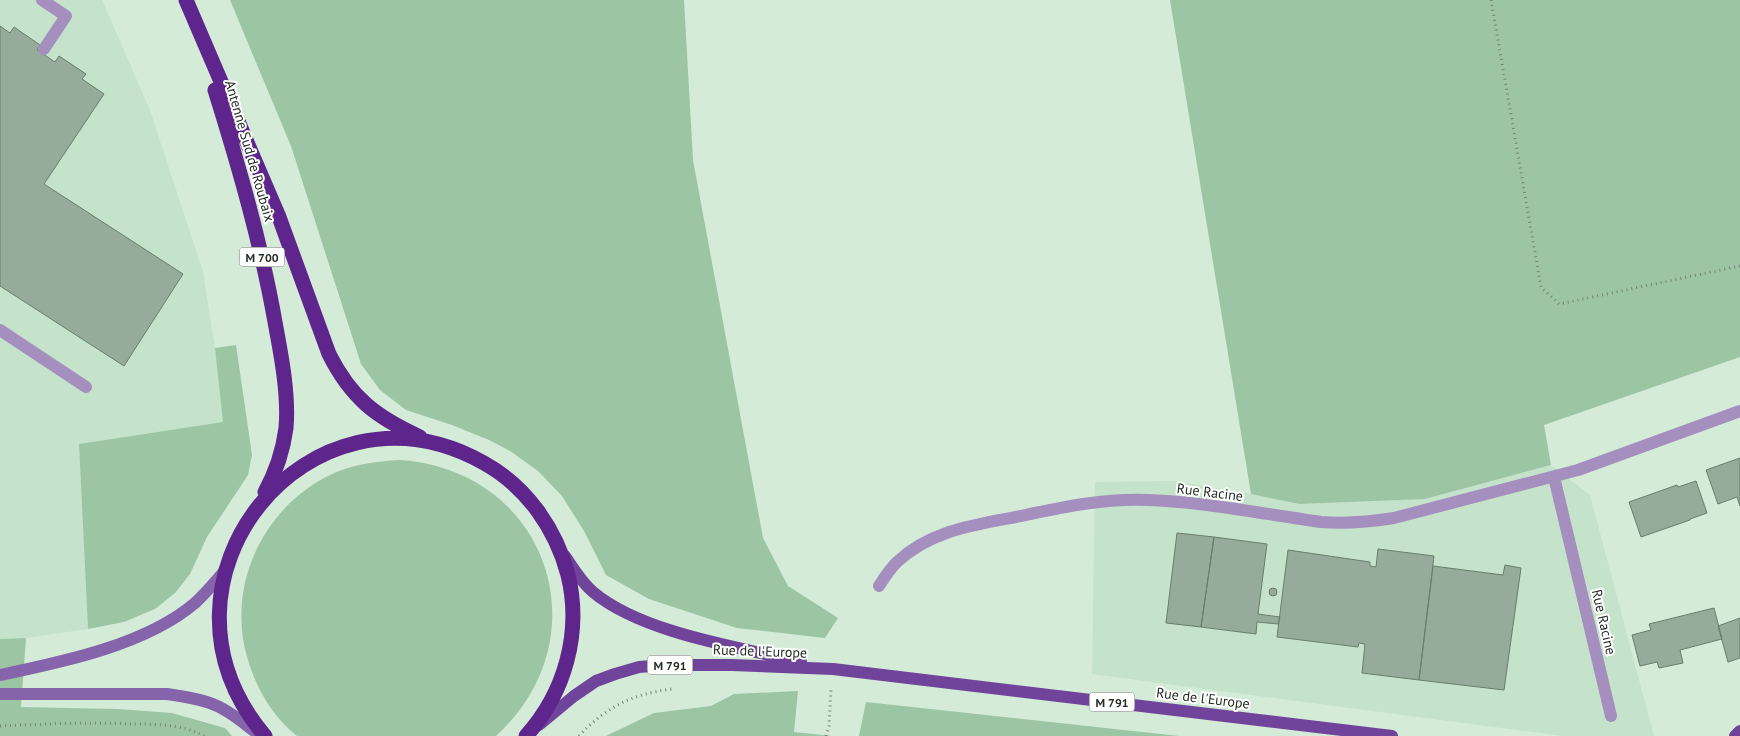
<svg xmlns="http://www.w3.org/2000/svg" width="1740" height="736" font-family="'PT Sans',sans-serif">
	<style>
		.built { fill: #c5e2ca }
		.green { fill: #9cc5a4 }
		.building { fill: #96ac9a; stroke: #697e6d }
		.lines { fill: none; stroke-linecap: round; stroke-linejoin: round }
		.path { stroke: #758578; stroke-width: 3; stroke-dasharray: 1 4; stroke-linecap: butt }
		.lane { stroke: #a58fbf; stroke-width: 12 }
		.street { stroke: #a58fbf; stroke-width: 12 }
		.secondary { stroke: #8664ab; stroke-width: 12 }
		.primary { stroke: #70449b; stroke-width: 12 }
		.highway { stroke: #5e258d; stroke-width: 15 }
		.labels { text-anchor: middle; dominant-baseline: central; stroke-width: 4; stroke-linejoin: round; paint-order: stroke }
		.shield { fill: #fff; stroke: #656b66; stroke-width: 1 }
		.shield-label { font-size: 12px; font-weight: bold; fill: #232c25 }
		.street-label { font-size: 14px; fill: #232c25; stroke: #fff }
	</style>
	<rect width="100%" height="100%" fill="#d4ebd8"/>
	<path class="built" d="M0 0H102L150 110 203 272 215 348 224 422 79 444 88 629 26 638 0 639Z
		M1551 465 1590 495 1654 736H1563L1092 674 1095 482 1173 481 1251 494 1299 504 1425 499Z"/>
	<path class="green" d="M230 0H684L693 160 763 538 788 586 838 618 825 638 737 628 649 599 606 575 584 531 562 496 538 471 510 451 489 440 452 425 406 410 380 390 361 364 291 146Z
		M1170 0H1740V357L1544 425 1551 465 1425 499 1299 504 1251 494Z
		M236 345 252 455 248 475 207 537 190 574 175 593 155 609 124 622 88 629 79 444 223 422 215 348Z
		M401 460C548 471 604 637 496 736H297C273 717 257 690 248 660 226 590 260 513 324 478 348 465 375 461 401 460Z
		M26 638 21 707 118 709 172 713 225 728 232 736H0V639Z
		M798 691 794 732 832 736H606L654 713 711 706 734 694Z
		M866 702 1179 736H859Z"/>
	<path class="building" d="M0 26 10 33 14 27 40 45 37 50 55 62 59 56 86 74 82 79 104 94 44 184 183 274 124 366 0 286Z
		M1740 458V506L1737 497 1718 504 1706 470Z
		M1696 481 1707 513 1690 519V520L1641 537 1629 502 1677 485 1678 487Z
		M1177 533 1214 537 1201 627 1166 623Z
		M1214 537 1267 544 1258 614 1280 617 1278 624 1257 622 1256 634 1201 627Z
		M1378 549 1434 556 1419 680 1362 673 1365 644 1359 643 1358 647 1277 637 1288 550 1370 562V566L1376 567Z
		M1505 565 1521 568 1504 690 1419 680 1433 566 1503 575Z
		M1269 592a4 4 0 1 1 8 0a4 4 0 1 1-8 0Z
		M1714 608 1722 639 1680 650 1683 663 1659 668 1657 662 1640 666 1632 635 1651 630 1649 624Z
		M1740 618V658L1728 662 1718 626Z"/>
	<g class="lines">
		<path class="path" d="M1491 0 1541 287 1559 304 1740 266
			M0 726C44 724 88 722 132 724 155 724 183 724 204 736
			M579 736C606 707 632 694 672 689
			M826 736 829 726 831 690"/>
		<path class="lane" d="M42 0 66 16 44 49
			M0 330 86 387"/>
		<path class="street" d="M1554 477 1611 716
			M879 586C884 578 890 569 897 562 930 531 973 525 1016 517 1059 508 1103 498 1148 500 1205 502 1264 514 1321 522 1346 524 1369 522 1394 518L1578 470 1740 411"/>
		<path class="secondary" d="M0 675C62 662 146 645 195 603 206 593 216 581 226 569
			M0 694H167C181 696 194 698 207 702 227 708 244 724 261 736"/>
		<path class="primary" d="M565 556C573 568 581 582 593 592 642 633 738 647 801 662
			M539 725 574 696 596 681 615 674 639 667 664 665H732L833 669 1392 736
			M1735 736 1740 731"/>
		<path class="highway" d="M186 0 279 217 329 354C351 398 376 417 420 437
			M215 90C239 167 261 243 275 322 281 354 289 395 286 428 283 451 276 472 265 492
			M265 736C134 582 309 365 484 463 527 487 556 529 568 575 582 632 565 693 526 736"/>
	</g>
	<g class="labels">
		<g class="shield">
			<rect x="239.5" y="247.5" width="45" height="19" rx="4"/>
			<rect x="647.5" y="655.5" width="45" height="19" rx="4"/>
			<rect x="1089.5" y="692.5" width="45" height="19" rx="4"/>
		</g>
		<g class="shield-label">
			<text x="262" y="257">M 700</text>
			<text x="670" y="665">M 791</text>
			<text x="1112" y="702">M 791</text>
		</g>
		<g class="street-label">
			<text transform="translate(250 151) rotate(74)">Antenne Sud de Roubaix</text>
			<text transform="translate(1210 492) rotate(7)">Rue Racine</text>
			<text transform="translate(1604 622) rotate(77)">Rue Racine</text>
			<text transform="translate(760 651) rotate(2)">Rue de l'Europe</text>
			<text transform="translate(1203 698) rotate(7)">Rue de l'Europe</text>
		</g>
	</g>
</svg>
